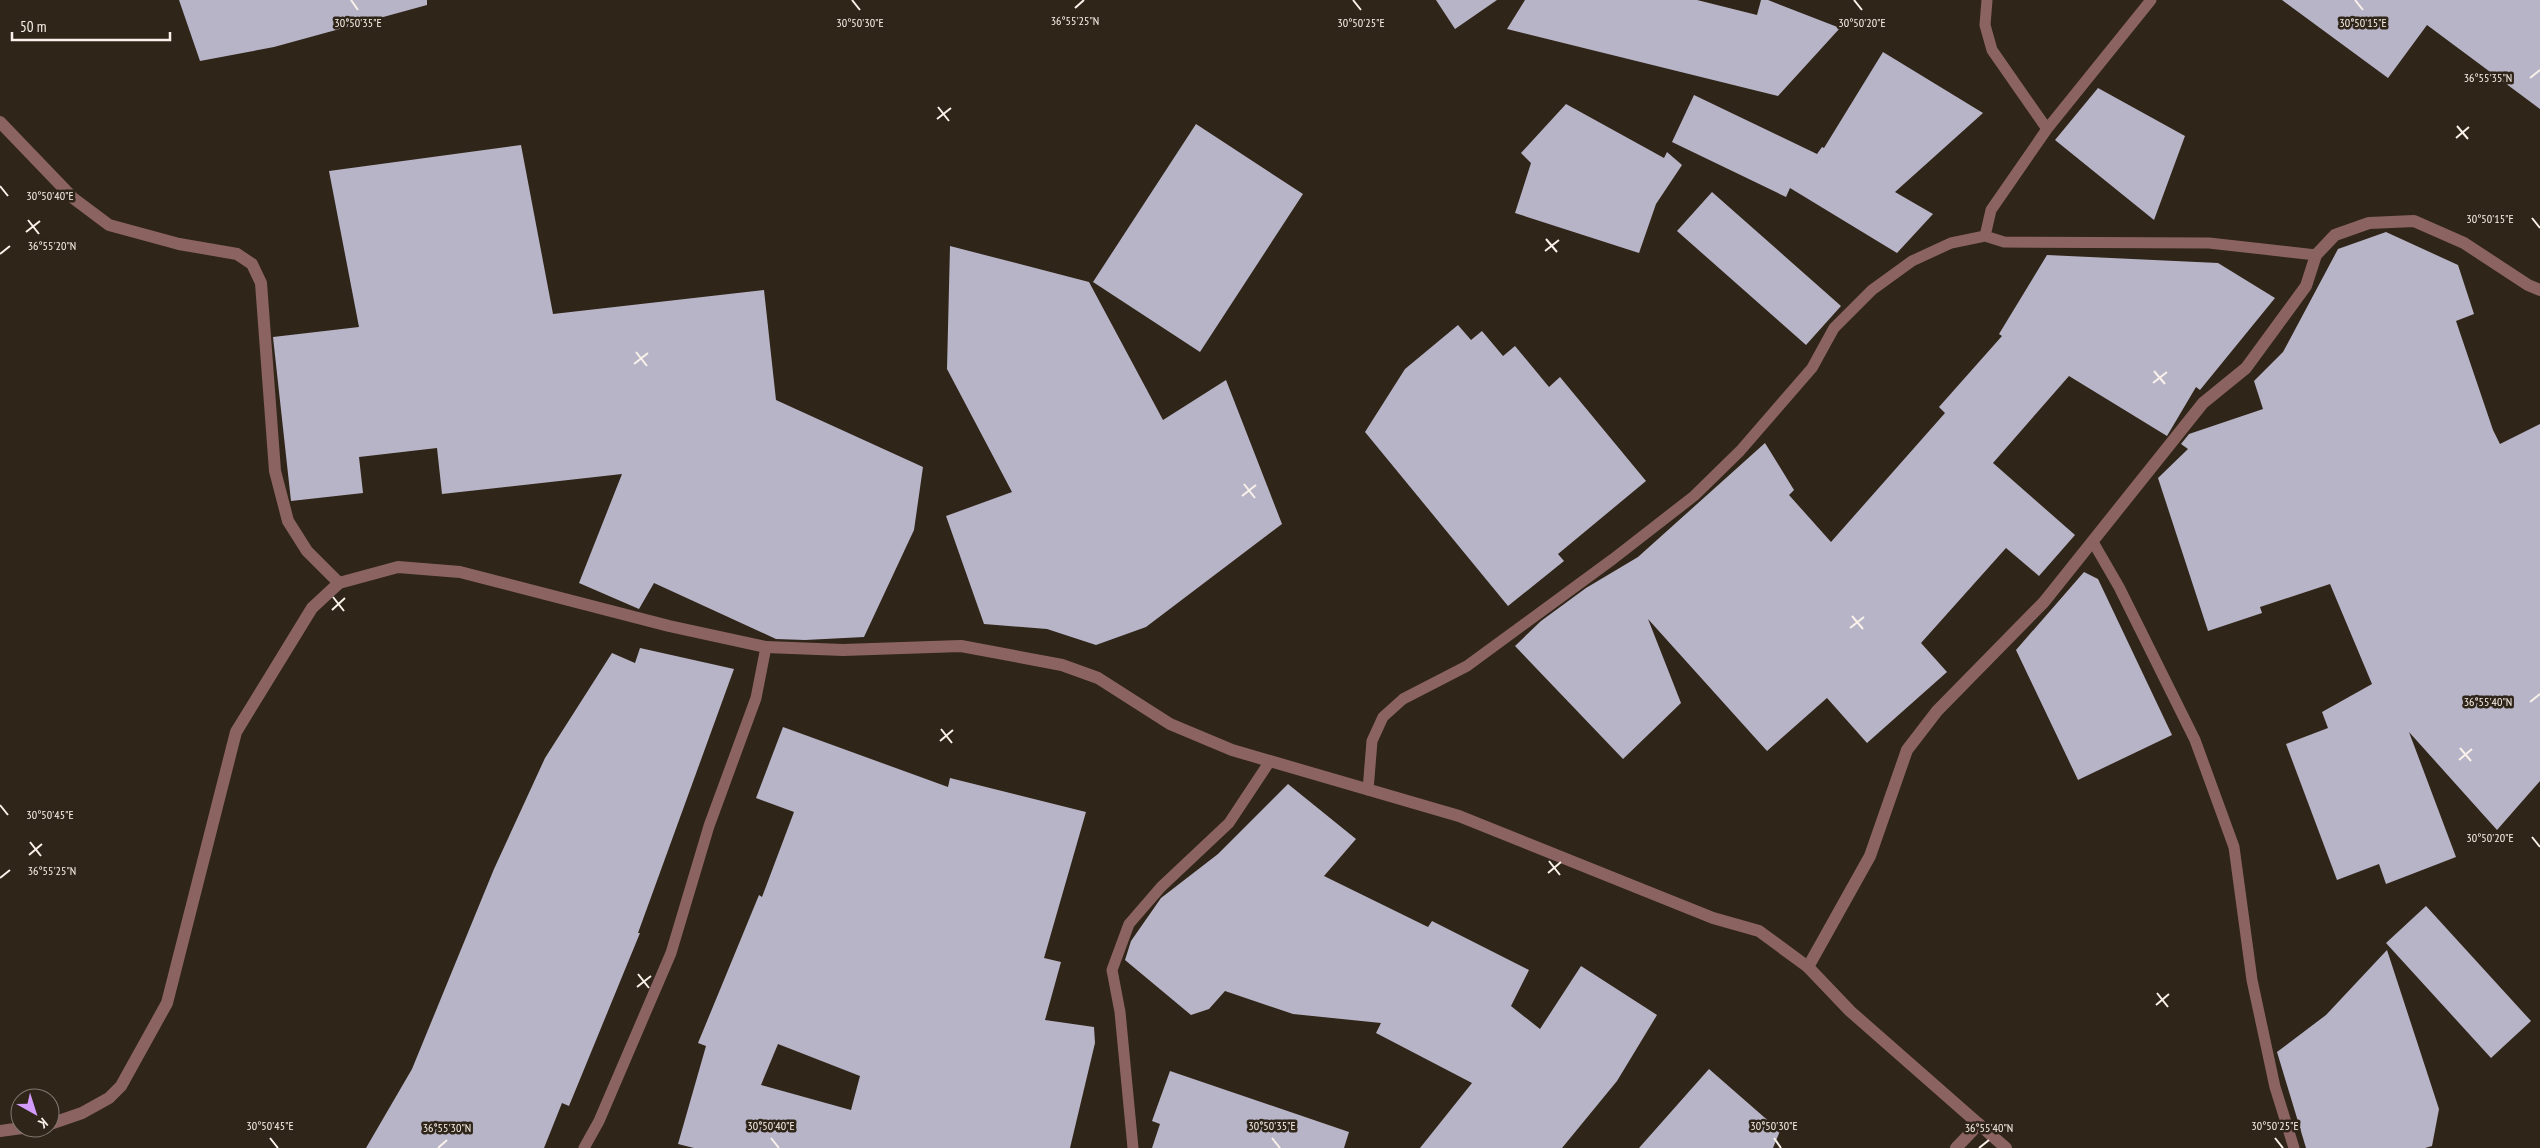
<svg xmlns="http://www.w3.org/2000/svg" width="2540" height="1148" font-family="'PT Sans Narrow',sans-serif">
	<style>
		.building { fill: #b7b4c7; fill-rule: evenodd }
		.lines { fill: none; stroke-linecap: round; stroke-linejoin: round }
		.service { stroke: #8b6461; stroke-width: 11 }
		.minor { stroke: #8b6461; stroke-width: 12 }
		.tertiary { stroke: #8b6461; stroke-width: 12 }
		.ticks { fill: none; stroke: #faf2ea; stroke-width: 2 }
		.ticks-label { font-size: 12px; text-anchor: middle; fill: #faf2ea; stroke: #302519; stroke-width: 5; stroke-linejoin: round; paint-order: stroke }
	</style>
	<rect width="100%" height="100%" fill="#302519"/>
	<path class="building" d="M179 0H427V5L274 47 200 61Z
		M1436 0H1497L1455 29Z
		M1525 0H1697L1757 15 1761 0H1768L1840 28 1778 96 1507 29Z
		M2282 0H2540V109L2427 25 2388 78Z
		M1883 52 1983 113 1895 192 1933 214 1897 253 1790 188 1786 197 1672 142 1694 95 1817 154 1822 147 1824 148Z
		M2098 88 2185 136 2154 220 2055 140Z
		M1566 104 1664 158 1667 152 1682 165 1656 204 1639 253 1515 213 1531 163 1521 153Z
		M1196 124 1303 194 1200 352 1093 282Z
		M521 145 553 314 764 290 776 400 923 467 914 530 864 637 805 640 776 639 654 583 639 609 579 583 622 474 442 494 437 448 359 457 363 493 291 501 273 337 359 327 329 171Z
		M1712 192 1841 306 1806 345 1677 231Z
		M2386 232 2458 265 2474 314 2456 321 2493 430 2500 444 2540 424V781L2497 830 2409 732 2456 857 2386 884 2379 864 2337 880 2286 744 2328 728 2322 712 2372 684 2330 584 2260 607 2262 613 2208 631 2158 478 2188 449 2181 444 2189 434 2263 409 2254 381 2283 352 2338 249Z
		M950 246 1089 282 1163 420 1226 380 1282 524 1146 627 1096 645 1047 629 984 624 946 516 1012 492 947 369Z
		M2047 255 2218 263 2275 298 2200 390 2196 387 2167 436 2069 376 1993 463 2075 535 2039 576 2006 548 1921 643 1947 672 1867 743 1827 698 1767 751 1648 619 1681 703 1623 759 1515 646 1541 621 1586 588 1638 557 1765 443 1794 490 1789 495 1831 542 1945 413 1939 407 2002 336 1999 334Z
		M1458 325 1471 340 1482 331 1503 356 1515 346 1549 387 1560 377 1646 481 1558 554 1564 561 1508 606 1365 432 1405 369Z
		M2084 572 2098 579 2172 735 2078 780 2016 650Z
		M640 648 734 669 638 933H640L569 1106 562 1103 544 1148H366L412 1069 494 869 545 758 612 653 635 663Z
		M783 727 948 787 950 778 1086 812 1044 958 1061 962 1045 1020 1094 1027 1095 1043 1070 1148H694L678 1144 706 1046 698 1043 759 895 762 897 794 812 756 798ZM778 1044 860 1076 851 1110 761 1085Z
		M1288 784 1356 839 1324 876 1428 927 1432 921 1529 970 1511 1006 1540 1029 1581 966 1657 1015 1617 1081 1562 1148H1420L1472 1083 1376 1033 1381 1023 1293 1014 1225 991 1209 1009 1191 1015 1125 960 1131 941 1161 898 1218 854Z
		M2426 906 2531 1021 2491 1058 2386 943Z
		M2387 950 2439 1109 2432 1146 2425 1148H2306L2277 1052 2326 1015Z
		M1709 1069 1780 1131 1773 1148H1639Z
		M1170 1071 1349 1132 1344 1148H1152L1160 1124 1152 1121Z"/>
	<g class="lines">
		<path class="service" d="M1987 0 1985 25 1992 50 2047 129
			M1985 236 1991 210 2047 129 2151 0
			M2093 542 2119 587 2195 740 2234 847 2252 980 2275 1087 2294 1148
			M1368 790 1372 741 1383 717 1403 699 1467 666 1613 559 1694 496 1740 451 1812 368 1834 328 1872 290 1912 261 1951 243 1985 236 2004 242 2209 243 2316 255
			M584 1148 599 1121 671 953 709 826 756 698 766 647
			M1133 1148 1120 1012 1112 970 1129 924 1161 887 1229 823 1270 761"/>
		<path class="minor" d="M0 122 73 198 109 225 179 244 237 254 252 264 261 283 275 471 288 521 307 551 339 583
			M1808 967 1870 856 1907 750 1937 711 2044 602 2203 403 2246 368 2306 286 2316 255 2335 235 2369 223 2414 221 2464 243 2528 285 2540 290
			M1956 1148 1979 1124"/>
		<path class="tertiary" d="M50 1124 82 1113 109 1098 121 1086 167 1003 236 732 312 608 339 583 398 567 460 572 669 626 766 647 843 650 961 646 1062 665 1098 678 1170 724 1232 750 1459 816 1713 918 1759 931 1808 967 1850 1011 2006 1148
			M0 1131 22 1128"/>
	</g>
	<path class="ticks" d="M351 0 358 10M852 0 860 10M1353 0 1361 10M1854 0 1862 10M2355 0 2363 10M1075 8 1084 0M2530 78 2540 70M938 107 949 121M937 119 951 108M2457 126 2468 139M2456 138 2469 127M0 186 8 196M2532 218 2540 228M28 220 39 234M26 232 40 221M1546 239 1557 252M1545 251 1559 240M0 254 10 246M636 352 647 366M634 364 648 353M2154 371 2165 384M2153 383 2167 372M1244 484 1255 498M1242 496 1256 485M333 597 344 611M332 610 345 598M1852 616 1863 629M1850 628 1864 617M2530 702 2540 694M941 729 952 743M940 741 953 730M2460 748 2471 761M2459 760 2472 749M0 805 8 815M2532 837 2540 847M30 842 41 856M29 855 42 844M1549 861 1560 875M1548 873 1561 862M0 878 10 870M638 974 649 988M637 987 651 976M2157 993 2168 1007M2156 1005 2169 994M270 1138 278 1148M771 1138 779 1148M1272 1138 1280 1148M1774 1138 1781 1148M2275 1138 2283 1148M438 1148 447 1140M1979 1148 1989 1140"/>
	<g class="ticks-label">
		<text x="1075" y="25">36°55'25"N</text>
		<text x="1361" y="27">30°50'25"E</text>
		<text x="1862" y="27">30°50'20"E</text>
		<text x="2363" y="27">30°50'15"E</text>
		<text x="358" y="27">30°50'35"E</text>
		<text x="860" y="27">30°50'30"E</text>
		<text x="2488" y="82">36°55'35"N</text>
		<text x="50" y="200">30°50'40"E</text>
		<text x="2490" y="223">30°50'15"E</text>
		<text x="52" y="250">36°55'20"N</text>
		<text x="2488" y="706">36°55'40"N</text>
		<text x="50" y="819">30°50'45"E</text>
		<text x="2490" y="842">30°50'20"E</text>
		<text x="52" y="875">36°55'25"N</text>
		<text x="270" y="1130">30°50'45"E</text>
		<text x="771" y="1130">30°50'40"E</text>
		<text x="1272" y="1130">30°50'35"E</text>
		<text x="1774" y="1130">30°50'30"E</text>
		<text x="2275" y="1130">30°50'25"E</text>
		<text x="447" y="1132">36°55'30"N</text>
		<text x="1989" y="1132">36°55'40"N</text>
	</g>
	<g transform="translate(35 1113) rotate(141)"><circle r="24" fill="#302519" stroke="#81776d"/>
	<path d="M0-4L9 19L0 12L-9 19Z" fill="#d39cfc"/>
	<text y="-8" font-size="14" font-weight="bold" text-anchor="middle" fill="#faf2ea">K</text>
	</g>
	<path d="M12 32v8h158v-8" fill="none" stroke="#faf2ea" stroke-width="2.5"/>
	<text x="20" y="32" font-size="15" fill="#faf2ea" stroke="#302519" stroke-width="4" paint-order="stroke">50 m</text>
</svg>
